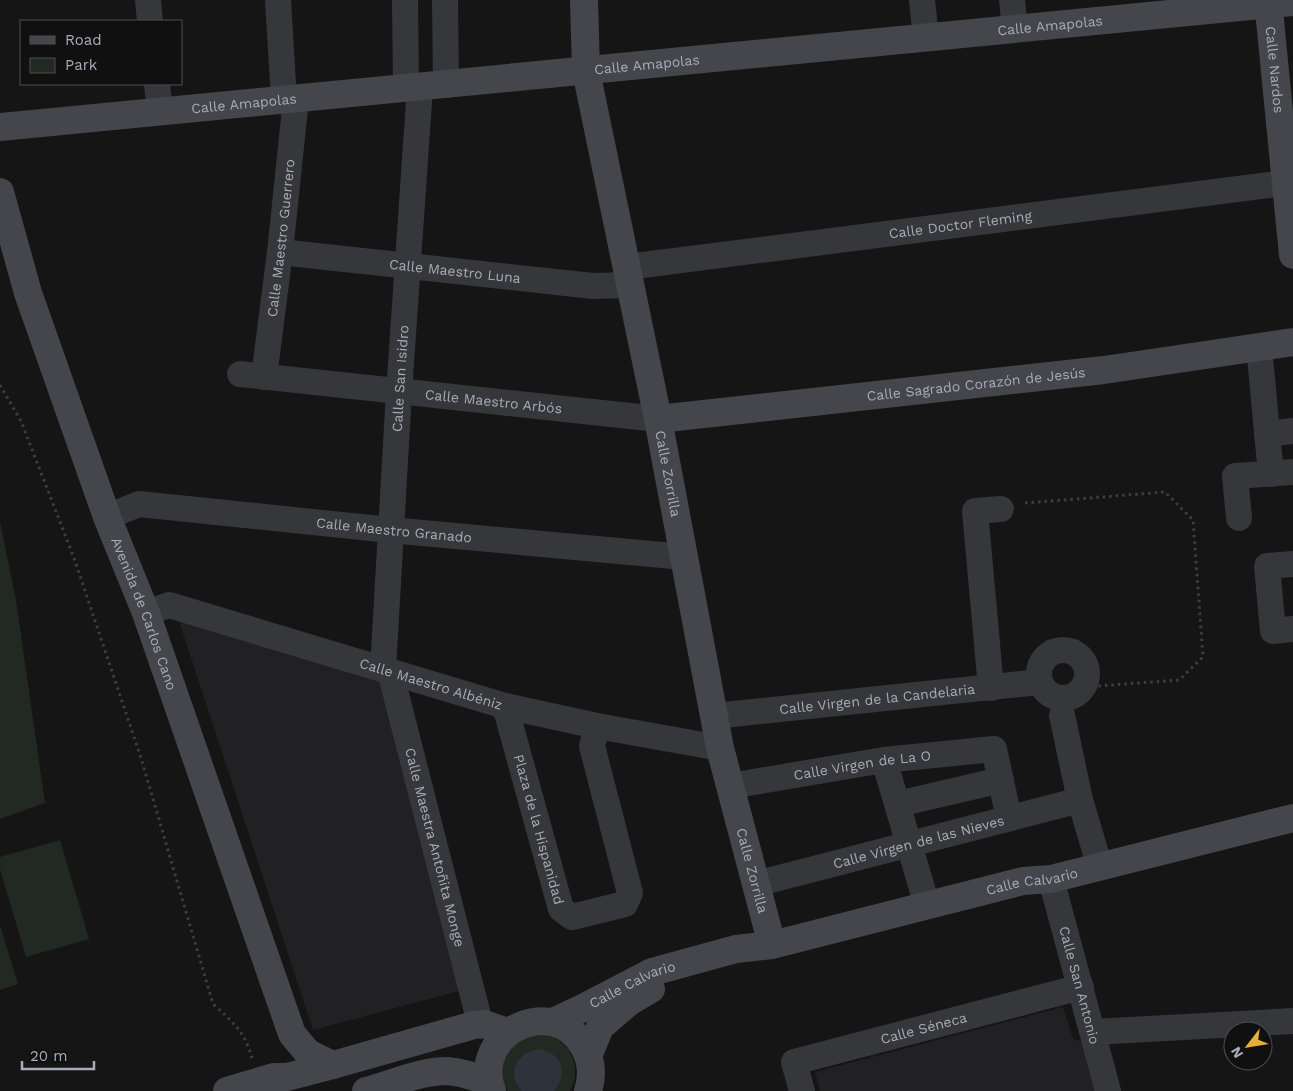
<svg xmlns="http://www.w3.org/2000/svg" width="1293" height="1091" font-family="'Work Sans',sans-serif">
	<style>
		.built { fill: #212123 }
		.green { fill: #212922 }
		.water { fill: #2c333a }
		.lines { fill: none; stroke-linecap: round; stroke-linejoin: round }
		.path { stroke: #3c3e42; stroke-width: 3; stroke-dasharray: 2.5 4; stroke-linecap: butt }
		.street { stroke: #36373b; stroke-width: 26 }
		.secondary { stroke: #44464b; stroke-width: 28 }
		.labels { text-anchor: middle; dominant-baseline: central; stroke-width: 4; stroke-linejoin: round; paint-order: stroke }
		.street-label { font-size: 14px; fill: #a7acb6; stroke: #101011 }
	</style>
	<rect width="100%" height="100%" fill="#151516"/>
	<path class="built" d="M186 617 382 677 463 990 313 1030 180 624Z
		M1063 1007 1073 1039 1083 1042 1096 1091H820L815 1072Z"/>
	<path class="green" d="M0 522 16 600 45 803 0 819Z
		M60 840 89 939 26 957 0 869V857Z
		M0 925 18 984 0 990Z
		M540 1035C544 1035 548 1036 552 1037 573 1045 582 1072 570 1091H508C497 1076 502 1052 517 1042 524 1037 532 1036 540 1035Z"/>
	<path class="water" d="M540 1049C562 1054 569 1073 554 1091H522C505 1074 517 1051 540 1049Z"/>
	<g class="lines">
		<path class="path" d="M0 385 21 421 74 558 141 758 213 1004C232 1021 245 1032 252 1058
			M1025 503 1165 492 1193 520 1203 657 1179 680 1084 687"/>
		<g class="street">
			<path d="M148 0 150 21"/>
			<path d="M278 0 284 100"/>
			<path d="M405 0 406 88"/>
			<path d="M445 0 446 85"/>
			<path d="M922 0 926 38"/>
			<path d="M1012 0 1015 29"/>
			<path d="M157 84 160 112"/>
			<path id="s1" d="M280 252 593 286 630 285"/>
			<path id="s2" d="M627 267 1293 182"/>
			<path d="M1259 347 1271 474"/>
			<path id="s3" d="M240 374 658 419"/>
			<path id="s4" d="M264 377 280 252 296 99"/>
			<path d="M1267 434 1293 431"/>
			<path id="s5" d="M107 517 139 504 390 530 684 557"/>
			<path d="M1239 518 1235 476 1293 472"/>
			<path d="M1293 564 1267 566 1273 631 1293 629"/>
			<path id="s6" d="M146 613 169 605 505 706 597 726 720 748"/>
			<circle cx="1063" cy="674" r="24"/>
			<path id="s7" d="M383 669 399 392 420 87"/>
			<path id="s8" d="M390 671 480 1023"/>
			<path d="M991 688 975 511 1001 509"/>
			<path id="s9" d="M505 706 561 909 572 917 625 904 630 893 592 746 597 726"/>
			<path d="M1062 715 1080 800 1100 867"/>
			<path id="s10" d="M714 716 1040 682"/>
			<path d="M884 760 927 905"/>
			<path id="s11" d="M730 786 884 760 994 749 1009 818"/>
			<path d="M898 804 1001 780"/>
			<path id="s12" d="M1051 879 1108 1091"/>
			<path id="s13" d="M756 884 1080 800"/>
			<path d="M1093 1032 1293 1021"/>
			<path id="s14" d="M802 1091 794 1062 1081 987"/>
		</g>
		<g class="secondary">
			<path id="s15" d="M584 0 586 71 658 419 720 748 772 945"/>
			<path id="s16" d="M1268 0 1293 255"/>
			<path id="s17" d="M0 127 1293 2"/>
			<path id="s18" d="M0 192 28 293 107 517 146 613 292 1034 308 1053 333 1065"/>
			<path id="s19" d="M658 419 1104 370 1293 342"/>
			<path id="s20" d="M553 1022 583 1008 652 972 736 949 772 945 1023 881 1051 879 1293 818"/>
			<path d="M589 1054 600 1027 629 1002 651 989"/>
			<path d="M227 1091 274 1077H287L333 1065 474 1025 484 1024 508 1032"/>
			<path d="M366 1091C392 1084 420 1071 447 1071 462 1072 476 1077 489 1082"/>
			<path d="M492 1091C470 1032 554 993 584 1047 592 1061 593 1075 588 1091"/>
		</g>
	</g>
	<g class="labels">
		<g class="street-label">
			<text stroke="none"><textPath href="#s17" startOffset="1055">Calle Amapolas</textPath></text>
			<text stroke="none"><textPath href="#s17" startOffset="650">Calle Amapolas</textPath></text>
			<text stroke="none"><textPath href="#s16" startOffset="70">Calle Nardos</textPath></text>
			<text stroke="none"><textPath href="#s17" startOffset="245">Calle Amapolas</textPath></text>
			<text stroke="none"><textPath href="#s2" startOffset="336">Calle Doctor Fleming</textPath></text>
			<text stroke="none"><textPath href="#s4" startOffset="140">Calle Maestro Guerrero</textPath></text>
			<text stroke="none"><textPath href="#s1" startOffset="176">Calle Maestro Luna</textPath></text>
			<text stroke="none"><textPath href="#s7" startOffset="291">Calle San Isidro</textPath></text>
			<text stroke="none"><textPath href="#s19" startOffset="320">Calle Sagrado Corazón de Jesús</textPath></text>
			<text stroke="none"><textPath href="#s3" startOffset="255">Calle Maestro Arbós</textPath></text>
			<text stroke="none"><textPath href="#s15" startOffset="482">Calle Zorrilla</textPath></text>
			<text stroke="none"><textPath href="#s5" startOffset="291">Calle Maestro Granado</textPath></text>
			<text stroke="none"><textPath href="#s18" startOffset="446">Avenida de Carlos Cano</textPath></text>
			<text stroke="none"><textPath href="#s6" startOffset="298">Calle Maestro Albéniz</textPath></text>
			<text stroke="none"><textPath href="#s10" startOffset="164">Calle Virgen de la Candelaria</textPath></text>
			<text stroke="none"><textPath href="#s11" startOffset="134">Calle Virgen de La O</textPath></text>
			<text stroke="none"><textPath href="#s9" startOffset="128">Plaza de la Hispanidad</textPath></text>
			<text stroke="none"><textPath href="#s13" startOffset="168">Calle Virgen de las Nieves</textPath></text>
			<text stroke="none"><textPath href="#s8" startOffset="182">Calle Maestra Antoñita Monge</textPath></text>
			<text stroke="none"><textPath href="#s15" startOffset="888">Calle Zorrilla</textPath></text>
			<text stroke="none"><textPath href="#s20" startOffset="502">Calle Calvario</textPath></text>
			<text stroke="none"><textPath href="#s12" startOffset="110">Calle San Antonio</textPath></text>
			<text stroke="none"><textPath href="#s20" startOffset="88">Calle Calvario</textPath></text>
			<text stroke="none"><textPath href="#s14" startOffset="164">Calle Séneca</textPath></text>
		</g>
	</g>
	<rect x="20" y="20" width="162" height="65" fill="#101011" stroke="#4c4e53"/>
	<rect x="30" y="36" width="25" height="8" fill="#44464b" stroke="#4c4e53"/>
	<text x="65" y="45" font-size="15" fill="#a7acb6">Road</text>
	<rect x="30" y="58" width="25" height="15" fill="#212922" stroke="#4c4e53"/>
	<text x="65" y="70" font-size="15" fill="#a7acb6">Park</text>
	<g transform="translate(1248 1046) rotate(239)"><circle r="24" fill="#101011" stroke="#4c4e53"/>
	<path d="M0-4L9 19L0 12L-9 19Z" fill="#e8af3b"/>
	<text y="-8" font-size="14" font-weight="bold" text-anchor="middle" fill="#a7acb6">N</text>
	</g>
	<path d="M22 1061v8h72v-8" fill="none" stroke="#a7acb6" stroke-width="2.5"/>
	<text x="30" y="1061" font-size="15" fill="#a7acb6" stroke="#101011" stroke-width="4" paint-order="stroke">20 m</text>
</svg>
